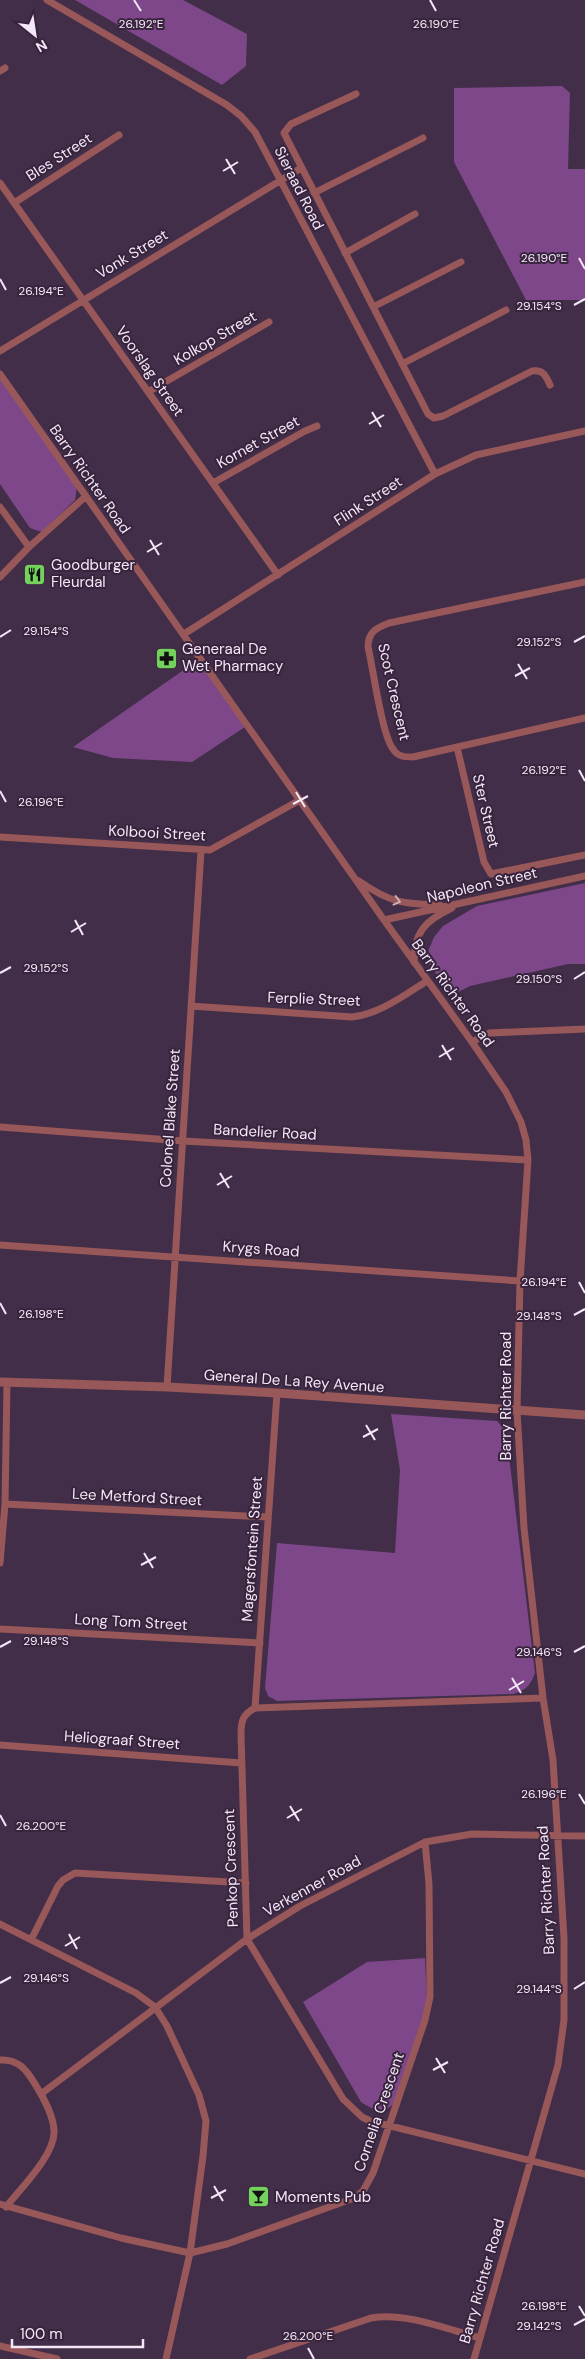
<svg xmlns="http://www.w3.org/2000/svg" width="585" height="2359" font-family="'DM Sans',sans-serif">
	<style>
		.green { fill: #7d478a }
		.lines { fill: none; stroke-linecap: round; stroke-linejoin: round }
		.minor { stroke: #985758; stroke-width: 7 }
		.tertiary { stroke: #985758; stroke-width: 9 }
		.oneway { stroke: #cfadb8 }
		.ticks { fill: none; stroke: #f4e7f8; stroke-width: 2 }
		.labels { text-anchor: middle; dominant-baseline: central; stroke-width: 4; stroke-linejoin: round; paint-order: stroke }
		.street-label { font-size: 15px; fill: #f4e7f8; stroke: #38243d }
		.poi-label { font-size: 15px; fill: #f4e7f8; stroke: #38243d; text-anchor: start }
		.ticks-label { font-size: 12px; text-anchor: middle; fill: #f4e7f8; stroke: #38243d; stroke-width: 4; stroke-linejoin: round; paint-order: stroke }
	</style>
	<rect width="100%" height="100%" fill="#422e48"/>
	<path class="green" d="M75 0H183L247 34 246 66 222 85Z
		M562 86 570 93 568 169H585V300H526L454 162V88Z
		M0 375 77 487 75 500 42 532 30 528 0 484Z
		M198 660 245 727 192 762 113 758 73 747Z
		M585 883V964H568L470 986 452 995 428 963 429 949 434 937 443 926 477 906Z
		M391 1414 497 1421 506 1431 535 1673C530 1686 526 1690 513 1694L277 1701 268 1696 265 1688 277 1543 395 1553 400 1470Z
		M425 1958 427 2004 394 2104C381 2114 374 2110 361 2102L303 2002 367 1962Z"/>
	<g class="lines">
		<path class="minor" d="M47 0 227 105 241 116 255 132 435 474
			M0 71 5 68
			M356 94 291 124 284 133 428 414 434 418 443 416 532 371C543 369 546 376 550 385
			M0 183 278 575
			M314 193 423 138
			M14 203 119 135
			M345 253 415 214
			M373 307 461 262
			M0 351 301 168
			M402 364 506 310
			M0 374 384 920 472 1042 506 1092 521 1122 526 1140 528 1160 520 1281 517 1411 524 1528 543 1698 553 1760 564 1938V2020L558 2065 474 2359
			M148 392 269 322
			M213 483 305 431 317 426
			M0 507 29 547
			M0 577 29 547 85 497
			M585 582 389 623C376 628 368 632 368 647 373 668 382 735 393 749 398 757 405 757 413 757L585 718
			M184 634 435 474 476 455 585 431
			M457 747 484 862 491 874 585 855
			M0 837 210 850 300 800
			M359 881C390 903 404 904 440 905
			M384 920 585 876
			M414 962C414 933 424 921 452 908
			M191 1006 352 1017C380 1014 404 995 427 981
			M472 1042 489 1033 585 1029
			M0 1127 183 1141 528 1160
			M0 1245 520 1281
			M167 1387 201 851
			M5 1504 268 1517
			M0 1563 5 1504 7 1383
			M0 1629 260 1643
			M543 1698 255 1708C243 1714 241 1721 241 1734L247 1939 343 2099 362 2117 370 2121 585 2174
			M255 1708 277 1393
			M0 1745 241 1763
			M0 1924 136 1993 155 2007 167 2026 199 2095 206 2121 203 2156 190 2253 166 2359
			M32 1938 58 1886 63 1880 75 1873 246 1883
			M0 2060C18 2059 26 2069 35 2084 43 2097 53 2114 54 2130 56 2154 20 2189 6 2207
			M41 2094 247 1939 300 1906 425 1842 472 1834 585 1836
			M0 2204 121 2238 190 2253 227 2244 354 2198 363 2191 373 2173 425 2020 430 1997 429 1884 425 1842
			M0 2346 57 2359
			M250 2359 371 2318C406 2312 446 2329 480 2338"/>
		<path class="tertiary" d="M0 1382 167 1387 277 1393 585 1415"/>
	</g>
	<defs><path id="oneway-chevron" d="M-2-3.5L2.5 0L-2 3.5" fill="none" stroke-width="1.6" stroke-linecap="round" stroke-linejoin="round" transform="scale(1.25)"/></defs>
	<use class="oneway" href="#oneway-chevron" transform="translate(397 901) rotate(14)"/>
	<path class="ticks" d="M134 0 141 11M430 0 436 11M226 159 235 174M223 171 238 162M579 258 585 269M0 279 6 290M574 305 585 299M372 412 381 427M369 424 384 415M150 540 159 555M147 552 162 543M0 637 11 630M574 642 585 636M518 664 527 679M515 676 530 668M579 770 585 781M0 791 6 802M296 792 305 807M293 804 308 796M75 920 83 935M71 932 86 923M0 973 11 967M574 979 585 972M442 1045 451 1060M439 1057 454 1048M220 1173 229 1188M217 1185 232 1176M579 1282 585 1293M0 1303 6 1314M574 1315 585 1309M366 1425 375 1440M363 1437 378 1429M144 1553 153 1568M141 1565 156 1557M0 1647 11 1641M574 1652 585 1646M512 1678 521 1693M509 1690 524 1681M579 1794 585 1804M290 1806 299 1821M0 1815 6 1826M287 1818 302 1809M69 1934 77 1949M65 1946 80 1937M0 1983 11 1977M574 1989 585 1982M436 2058 445 2073M433 2070 448 2062M214 2186 223 2201M211 2198 226 2190M579 2306 585 2316M574 2325 585 2319M308 2348 314 2359"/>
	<defs>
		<symbol id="restaurant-square" viewBox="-11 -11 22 22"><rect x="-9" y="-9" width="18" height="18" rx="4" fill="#74d25c" stroke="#38243d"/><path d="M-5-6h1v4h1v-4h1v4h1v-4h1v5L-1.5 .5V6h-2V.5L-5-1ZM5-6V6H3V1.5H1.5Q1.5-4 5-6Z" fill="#111"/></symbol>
		<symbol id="pharmacy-square" viewBox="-11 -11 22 22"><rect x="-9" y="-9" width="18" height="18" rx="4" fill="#74d25c" stroke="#38243d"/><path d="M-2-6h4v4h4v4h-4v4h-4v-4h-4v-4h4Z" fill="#111"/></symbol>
		<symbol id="bar-square" viewBox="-11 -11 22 22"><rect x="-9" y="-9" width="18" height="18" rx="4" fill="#74d25c" stroke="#38243d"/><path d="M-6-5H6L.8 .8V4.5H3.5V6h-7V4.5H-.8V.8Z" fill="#111"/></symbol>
	</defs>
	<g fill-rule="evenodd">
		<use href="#restaurant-square" x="22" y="562" width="25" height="25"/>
		<use href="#pharmacy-square" x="154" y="646" width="25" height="25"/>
		<use href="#bar-square" x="246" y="2184" width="25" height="25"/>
	</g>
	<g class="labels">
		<g class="street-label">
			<text transform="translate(59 157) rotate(-33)">Bles Street</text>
			<text transform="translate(299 188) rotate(63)">Sieraad Road</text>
			<text transform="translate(132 254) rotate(-31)">Vonk Street</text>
			<text transform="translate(215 338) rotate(-30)">Kolkop Street</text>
			<text transform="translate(150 371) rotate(55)">Voorslag Street</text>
			<text transform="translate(258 442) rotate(-29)">Kornet Street</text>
			<text transform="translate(90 479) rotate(55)">Barry Richter Road</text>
			<text transform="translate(368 501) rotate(-33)">Flink Street</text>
			<text transform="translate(394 692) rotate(77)">Scot Crescent</text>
			<text transform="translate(486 811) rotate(77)">Ster Street</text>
			<text transform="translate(157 833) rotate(3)">Kolbooi Street</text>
			<text transform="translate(482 885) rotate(-13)">Napoleon Street</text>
			<text transform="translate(453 993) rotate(54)">Barry Richter Road</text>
			<text transform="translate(314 999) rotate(2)">Ferplie Street</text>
			<text transform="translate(170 1118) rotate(-86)">Colonel Blake Street</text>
			<text transform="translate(265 1132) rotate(3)">Bandelier Road</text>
			<text transform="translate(261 1249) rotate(4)">Krygs Road</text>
			<text transform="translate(294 1381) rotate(4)">General De La Rey Avenue</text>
			<text transform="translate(506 1396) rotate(-90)">Barry Richter Road</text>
			<text transform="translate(137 1497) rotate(3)">Lee Metford Street</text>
			<text transform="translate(252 1549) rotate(-86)">Magersfontein Street</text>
			<text transform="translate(131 1622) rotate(3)">Long Tom Street</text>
			<text transform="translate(122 1740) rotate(4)">Heliograaf Street</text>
			<text transform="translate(231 1868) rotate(-92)">Penkop Crescent</text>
			<text transform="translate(312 1886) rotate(-29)">Verkenner Road</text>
			<text transform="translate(546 1890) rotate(-93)">Barry Richter Road</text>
			<text transform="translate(379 2112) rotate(-71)">Cornelia Crescent</text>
			<text transform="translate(482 2281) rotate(-74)">Barry Richter Road</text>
		</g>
		<g class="poi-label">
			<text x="51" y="565">Goodburger<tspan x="51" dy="17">Fleurdal</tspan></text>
			<text x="182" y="649">Generaal De<tspan x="182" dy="17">Wet Pharmacy</tspan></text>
			<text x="275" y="2197">Moments Pub</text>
		</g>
	</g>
	<g class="ticks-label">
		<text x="141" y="28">26.192°E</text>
		<text x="436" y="28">26.190°E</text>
		<text x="544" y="262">26.190°E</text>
		<text x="41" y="295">26.194°E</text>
		<text x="539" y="310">29.154°S</text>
		<text x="46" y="635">29.154°S</text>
		<text x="539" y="646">29.152°S</text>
		<text x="544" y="774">26.192°E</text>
		<text x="41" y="806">26.196°E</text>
		<text x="46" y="972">29.152°S</text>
		<text x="539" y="983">29.150°S</text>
		<text x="544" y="1286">26.194°E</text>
		<text x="41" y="1318">26.198°E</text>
		<text x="539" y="1320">29.148°S</text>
		<text x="46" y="1645">29.148°S</text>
		<text x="539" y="1656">29.146°S</text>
		<text x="544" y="1798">26.196°E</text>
		<text x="41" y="1830">26.200°E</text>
		<text x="46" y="1982">29.146°S</text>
		<text x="539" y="1993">29.144°S</text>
		<text x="544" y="2310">26.198°E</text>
		<text x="539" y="2330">29.142°S</text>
		<text x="308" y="2340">26.200°E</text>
	</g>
	<g transform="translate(35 35) rotate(150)" stroke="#38243d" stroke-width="4" paint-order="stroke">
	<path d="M0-4L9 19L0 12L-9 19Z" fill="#f4e7f8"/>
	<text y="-8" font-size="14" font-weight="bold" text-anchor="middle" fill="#f4e7f8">N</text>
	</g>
	<path d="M12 2339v8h131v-8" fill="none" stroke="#f4e7f8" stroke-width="2.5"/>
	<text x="20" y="2339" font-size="15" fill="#f4e7f8" stroke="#38243d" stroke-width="4" paint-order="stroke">100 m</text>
</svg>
